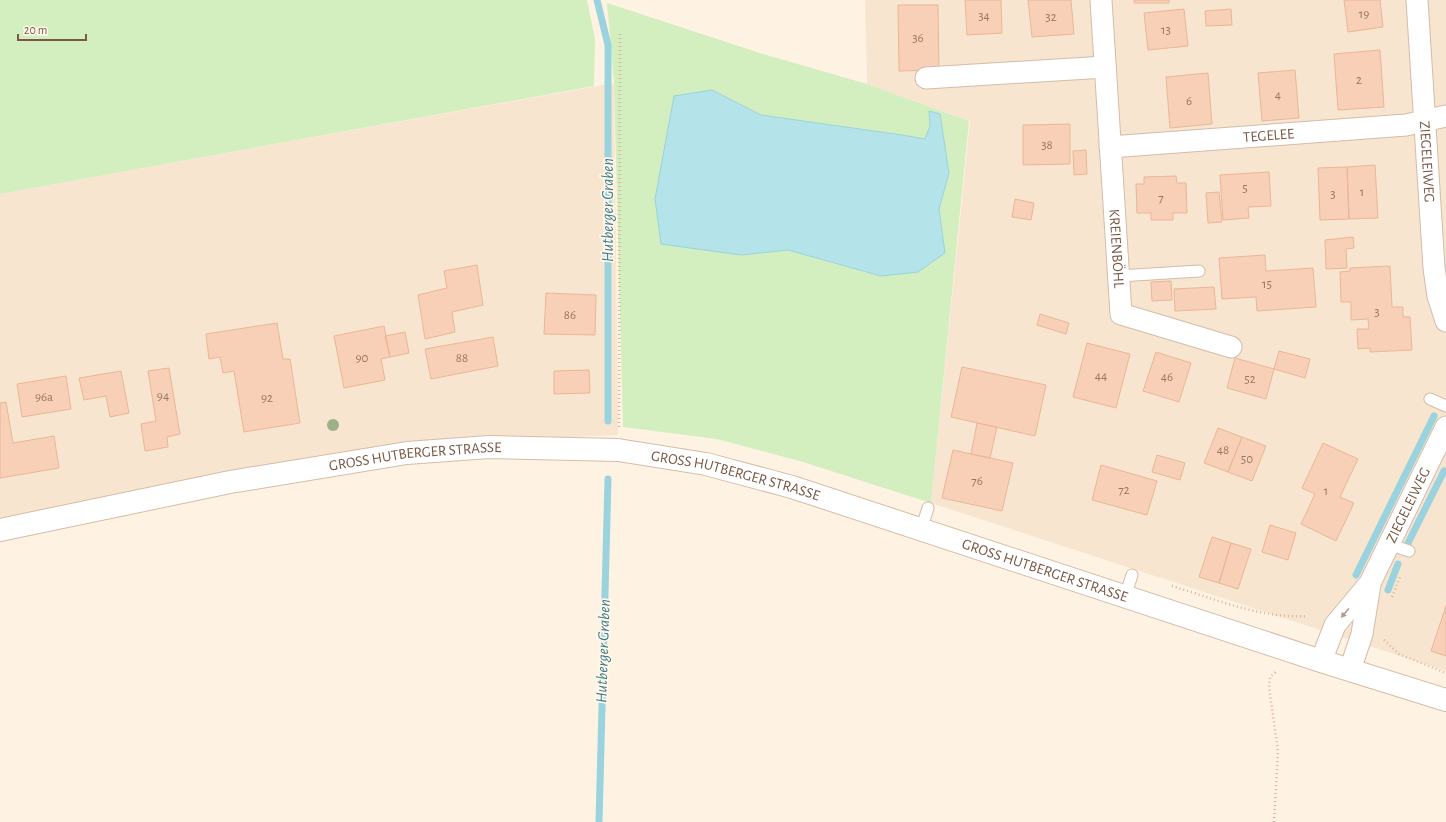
<svg xmlns="http://www.w3.org/2000/svg" width="1446" height="822" font-family="'Alegreya Sans',sans-serif">
	<style>
		.residential { fill: #f7e5d0 }
		.green { fill: #d3eebf; fill-rule: evenodd }
		.water { fill: #b5e3ea; stroke: #9ad3dd }
		.lines { fill: none; stroke-linecap: round; stroke-linejoin: round }
		.stream { stroke: #9ad3dd; stroke-width: 7 }
		.building { fill: #f7d0b7; stroke: #ebb696 }
		.service-casing { stroke: #d3bcaa; stroke-width: 13 }
		.minor-casing { stroke: #d3bcaa; stroke-width: 23 }
		.secondary-casing { stroke: #d7bca7; stroke-width: 24 }
		.path { stroke: #dcb39a; stroke-width: 2.5; stroke-dasharray: 1 3; stroke-linecap: butt }
		.service { stroke: #fff; stroke-width: 11 }
		.minor { stroke: #fff; stroke-width: 21 }
		.secondary { stroke: #fff; stroke-width: 22 }
		.tree { fill: #9db086 }
		.oneway { fill: #af9b90 }
		.labels { text-anchor: middle; dominant-baseline: central; stroke-width: 3.5; stroke-linejoin: round; paint-order: stroke }
		.number-label { font-size: 13px; fill: #987662 }
		.street-label { font-size: 15px; fill: #795846; stroke: #fff7eb }
		.water-label { font-size: 16px; font-style: italic; fill: #3b7b87; stroke: #fff7eb }
	</style>
	<rect width="100%" height="100%" fill="#fef3e2"/>
	<path class="residential" d="M865 0H1446V671L931 503 970 121 867 84Z
		M614 83 618 435 402 444 0 524V194Z"/>
	<path class="green" d="M0 0H587L595 39 594 86 0 194Z
		M607 3 763 54 867 84 969 121 931 503 803 462 717 439 623 427 614 83ZM712 90 761 115 902 135 925 139 930 126 929 112 940 114 949 173 939 209 945 253 881 276 788 250 741 255Z"/>
	<path class="water" d="M712 90 761 115 902 135 925 139 930 126 929 111 940 114 949 173 939 209 945 253 918 272 881 276 788 250 741 255 661 244 655 199 674 96Z"/>
	<g class="lines">
		<path class="stream" d="M597 0 608 45V421
			M1408 543 1444 471
			M1356 575 1434 416
			M1388 590 1398 564
			M599 822 608 479"/>
	</g>
	<path class="building" d="M965 0H1001L1002 33 967 35Z
		M1028 0H1071L1074 34 1032 37Z
		M1134 0H1169V3H1134Z
		M1344 0H1380L1383 27 1348 32Z
		M898 5H938L939 70 899 71Z
		M1184 9 1188 46 1148 50 1144 13Z
		M1231 9 1232 25 1206 26 1205 11Z
		M1380 50 1384 107 1338 110 1334 54Z
		M1295 70 1299 118 1262 121 1258 73Z
		M1208 73 1212 124 1170 128 1166 77Z
		M1070 124V164L1023 165V125Z
		M1086 150 1087 174 1074 175 1073 151Z
		M1375 165 1378 218 1349 219 1347 167Z
		M1347 167 1349 219 1320 220 1318 168Z
		M1269 172 1271 206 1248 207 1249 218 1223 220 1220 175Z
		M1176 176 1177 183H1186L1187 213H1173V220H1151V213H1137L1136 184H1144V177Z
		M1219 192 1222 222 1208 223 1206 193Z
		M1015 199 1034 203 1031 220 1012 217Z
		M1353 237 1354 248 1346 249 1347 268 1326 269 1325 240Z
		M1265 255 1266 271 1313 268 1316 307 1257 311 1256 297 1222 299 1219 258Z
		M477 265 483 305 452 312 455 332 425 339 418 295 447 288 444 271Z
		M1390 266 1392 307H1403V317H1410L1412 350 1370 352V348L1358 349 1357 329H1369L1368 319 1351 320V302H1341L1340 272 1350 271V268Z
		M1171 281 1172 300 1152 301 1151 282Z
		M1214 287 1216 309 1175 311 1174 289Z
		M546 293 596 295 595 335 544 334Z
		M1040 314 1069 323 1066 334 1037 325Z
		M277 323 283 359H290L300 423 244 432 234 371 223 373 220 357 209 359 206 334Z
		M384 326 390 357 381 359 385 380 344 388 334 336Z
		M405 332 409 353 390 357 385 336Z
		M493 337 498 366 431 379 425 349Z
		M1087 343 1130 354 1116 408 1073 397Z
		M1279 351 1310 359 1305 378 1274 369Z
		M1156 352 1191 363 1179 402 1143 391Z
		M1235 358 1274 369 1266 399 1227 388Z
		M962 367 1046 385 1035 436 951 417Z
		M169 368 180 434 167 437 168 447 145 451 141 424 156 421 148 371Z
		M589 370 590 393 554 394V371Z
		M121 371 129 413 110 417 106 396 84 400 79 378Z
		M66 376 71 409 22 417 17 384Z
		M6 402 13 443 54 436 59 468 0 478V403Z
		M977 423 997 427 990 458 971 454Z
		M1218 428 1242 437 1228 472 1204 463Z
		M1242 437 1266 446 1252 481 1228 472Z
		M1323 443 1358 459 1340 497 1354 503 1336 541 1301 524 1315 494 1302 488Z
		M953 450 1013 463 1002 511 942 498Z
		M1157 455 1185 463 1180 480 1152 472Z
		M1101 465 1157 481 1147 515 1092 500Z
		M1270 525 1296 533 1288 560 1262 552Z
		M1212 537 1231 543 1219 583 1199 577Z
		M1231 543 1251 549 1238 589 1219 583Z
		M1446 606V656L1431 651Z"/>
	<g class="lines">
		<defs>
			<path id="service" d="M1119 276 1199 271
				M1430 399 1446 406
				M921 530 928 508
				M1388 544 1409 551
				M1125 597 1132 575"/>
			<g id="minor">
				<path id="s1" d="M1101 0 1121 314 1231 347"/>
				<path id="s2" d="M1417 0 1434 268 1438 296 1446 321"/>
				<path d="M926 78 1105 67"/>
				<path id="s3" d="M1110 147 1406 125 1446 116"/>
				<path id="s4" d="M1321 661 1335 625 1370 583 1446 427"/>
				<path d="M1350 670 1362 634 1370 584"/>
			</g>
			<g id="secondary">
				<path id="s5" d="M0 530 230 482 407 453 489 447 618 450 706 464 792 487 1321 661 1446 700"/>
			</g>
		</defs>
		<use href="#service" class="service-casing"/>
		<use href="#minor" class="minor-casing"/>
		<use href="#secondary" class="secondary-casing"/>
		<path class="path" d="M619 427 620 31
			M1172 586C1215 599 1262 619 1307 616
			M1392 597 1400 577
			M1384 640 1399 654 1446 673
			M1274 822 1278 751 1269 687 1270 677 1277 671"/>
		<use href="#service" class="service"/>
		<use href="#minor" class="minor"/>
		<use href="#secondary" class="secondary"/>
	</g>
	<circle class="tree" cx="333" cy="425" r="6"/>
	<defs><path id="oneway-solid" d="M-6-.8H1V-3.2L6.5 0L1 3.2V.8H-6Z"/></defs>
	<use class="oneway" href="#oneway-solid" transform="translate(1345 613) rotate(130)"/>
	<g class="labels">
		<g class="number-label">
			<text x="1364" y="14">19</text>
			<text x="984" y="16">34</text>
			<text x="1051" y="17">32</text>
			<text x="1166" y="30">13</text>
			<text x="918" y="38">36</text>
			<text x="1359" y="80">2</text>
			<text x="1278" y="95">4</text>
			<text x="1189" y="101">6</text>
			<text x="1047" y="145">38</text>
			<text x="1245" y="188">5</text>
			<text x="1362" y="192">1</text>
			<text x="1333" y="194">3</text>
			<text x="1161" y="198">7</text>
			<text x="1267" y="284">15</text>
			<text x="1377" y="312">3</text>
			<text x="570" y="315">86</text>
			<text x="362" y="358">90</text>
			<text x="462" y="358">88</text>
			<text x="1101" y="376">44</text>
			<text x="1167" y="377">46</text>
			<text x="1250" y="379">52</text>
			<text x="163" y="396">94</text>
			<text x="44" y="397">96a</text>
			<text x="267" y="398">92</text>
			<text x="1223" y="450">48</text>
			<text x="1247" y="459">50</text>
			<text x="977" y="481">76</text>
			<text x="1124" y="490">72</text>
			<text x="1326" y="491">1</text>
		</g>
		<g class="street-label">
			<text stroke="none"><textPath href="#s3" startOffset="159">TEGELEE</textPath></text>
			<text stroke="none"><textPath href="#s2" startOffset="162">ZIEGELEIWEG</textPath></text>
			<text stroke="none"><textPath href="#s1" startOffset="249">KREIENBÖHL</textPath></text>
			<text stroke="none"><textPath href="#s5" startOffset="422">GROSS HUTBERGER STRASSE</textPath></text>
			<text stroke="none"><textPath href="#s5" startOffset="746">GROSS HUTBERGER STRASSE</textPath></text>
			<text stroke="none"><textPath href="#s4" startOffset="180">ZIEGELEIWEG</textPath></text>
			<text stroke="none"><textPath href="#s5" startOffset="1070">GROSS HUTBERGER STRASSE</textPath></text>
		</g>
		<g class="water-label">
			<text transform="translate(608 210) rotate(-90)">Hutberger Graben</text>
			<text transform="translate(603 651) rotate(-88)">Hutberger Graben</text>
		</g>
	</g>
	<path d="M18 34v6h68v-6" fill="none" stroke="#795846" stroke-width="2"/>
	<text x="24" y="34" font-size="12" fill="#795846" stroke="#fff7eb" stroke-width="3" paint-order="stroke">20 m</text>
</svg>
